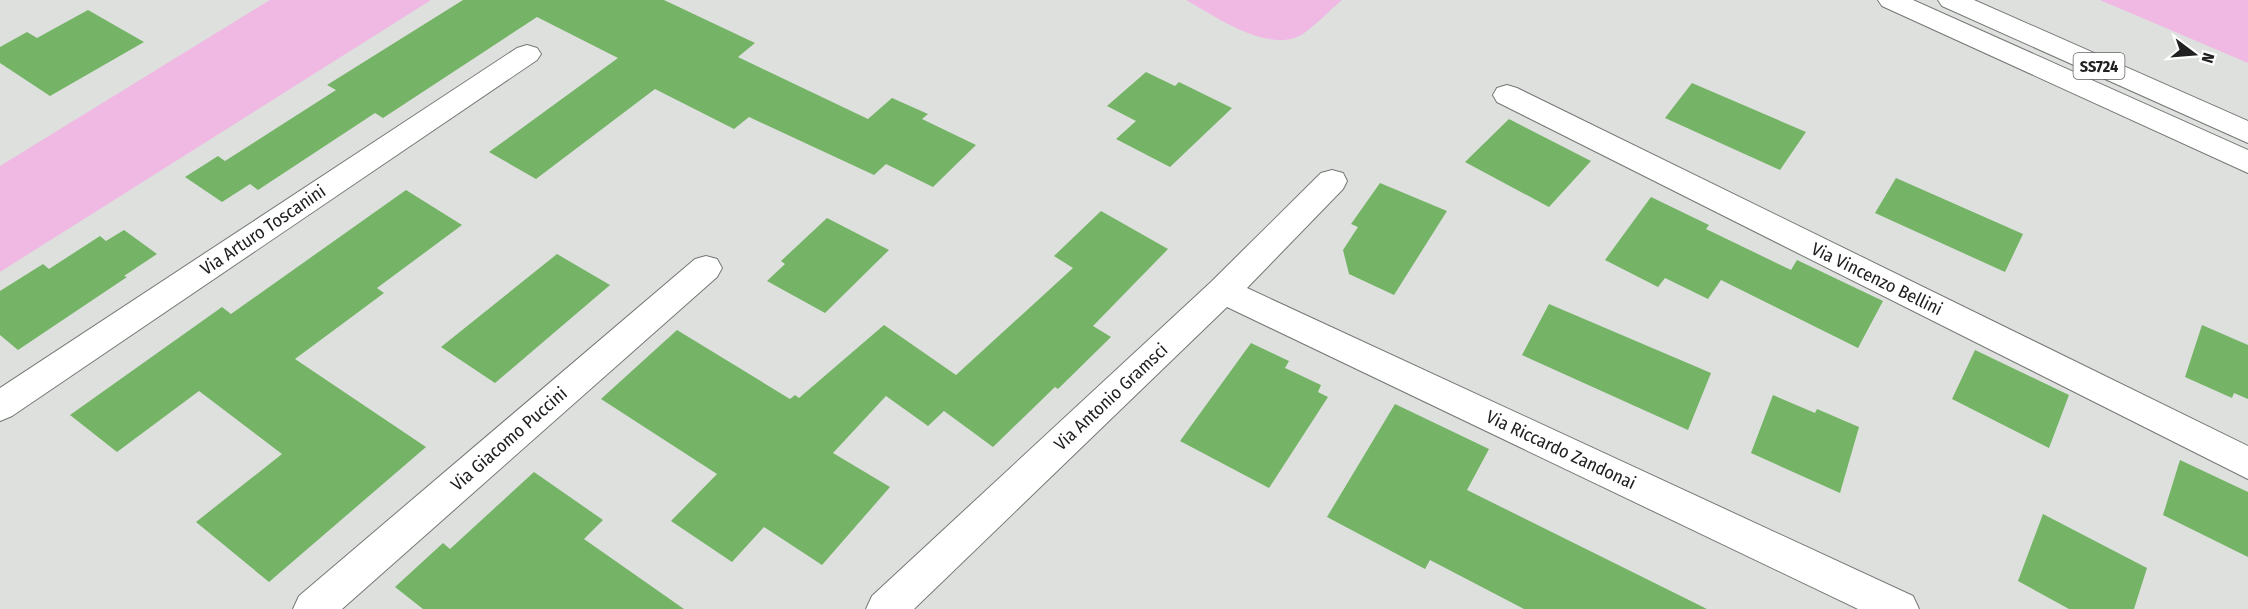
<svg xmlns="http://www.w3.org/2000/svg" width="2248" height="609" font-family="'Fira Sans Condensed',sans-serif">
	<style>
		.green { fill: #f0b9e4 }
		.building { fill: #75b466 }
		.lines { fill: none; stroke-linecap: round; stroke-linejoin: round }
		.minor-casing { stroke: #757875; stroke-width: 2 }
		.highway-casing { stroke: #757875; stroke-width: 2 }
		.minor { fill: #fff; fill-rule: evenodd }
		.highway { fill: #fff; fill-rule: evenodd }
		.labels { text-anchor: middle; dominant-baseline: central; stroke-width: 5; stroke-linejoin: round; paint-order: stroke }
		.shield { fill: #fff; stroke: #636463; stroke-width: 1.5 }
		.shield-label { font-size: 16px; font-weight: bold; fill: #202120 }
		.street-label { font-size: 18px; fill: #202120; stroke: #fff }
	</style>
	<rect width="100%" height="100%" fill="#dde0dd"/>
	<path class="green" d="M270 0H431L0 272V166Z
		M1186 0H1342C1329 11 1317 24 1303 34 1269 55 1215 16 1186 0Z
		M2100 0H2248V63Z"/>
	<path class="building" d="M463 0H664L755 43 738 57 868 119 892 98 928 114 922 119 976 145 933 187 886 164 874 175 749 117 734 129 655 89 536 179 489 152 618 58 537 17 383 118 375 113 258 190 250 184 222 202 185 177 218 156 225 161 336 90 327 85Z
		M88 10 144 42 50 96 0 63V47L27 32 37 38Z
		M1146 72 1175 86 1179 82 1232 108 1170 167 1116 139 1136 121 1107 106Z
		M1692 83 1806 132 1780 170 1665 118Z
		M1509 119 1591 161 1549 207 1465 162Z
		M1896 178 2023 234 2005 272 1875 213Z
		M1380 183 1447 211 1394 295 1349 274 1343 250 1358 227 1351 224Z
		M406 190 462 225 377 288 384 293 295 359 426 447 269 582 196 522 282 454 199 391 117 452 70 415 222 307 231 314Z
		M1651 197 1709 225 1706 229 1791 270 1797 260 1883 301 1858 348 1721 280 1708 299 1665 278 1658 287 1605 260Z
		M1101 211 1168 249 1093 326 1111 337 1058 389 1055 387 993 447 944 411 928 426 886 396 833 453 890 487 822 565 764 527 732 562 671 521 717 474 601 399 677 330 790 399 795 395 799 398 884 325 956 375 1073 268 1054 256Z
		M827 218 889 250 825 313 767 281 785 264 781 261Z
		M124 230 157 254 124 276 127 277 18 350 0 335V291L43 264 49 269 100 236 106 241Z
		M557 254 610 285 495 383 441 347Z
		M1549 304 1711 373 1688 430 1522 355Z
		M2202 325 2248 345V399L2234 393 2232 398 2185 377Z
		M1251 343 1289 361 1285 368 1321 385 1318 392 1328 397 1269 488 1180 441Z
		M1975 350 2069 395 2049 448 1952 399Z
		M1773 395 1815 413 1817 409 1859 427 1840 493 1751 453Z
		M1395 404 1489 449 1467 490 1707 609H1524L1430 560 1425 569 1327 517Z
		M2180 460 2248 492V557L2163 515Z
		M534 472 603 520 584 539 684 609H423L395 587 443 543 450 549Z
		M2043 514 2147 568 2134 609H2069L2018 581Z"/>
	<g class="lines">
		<defs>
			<path id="minor" d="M527 45 537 48 541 54 537 60 12 416 0 421V388L517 48Z
				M1507 85 1517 88 2248 446V479L1497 102 1493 95 1497 88Z
				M1332 170 1343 173 1347 181 1343 189 1247 288 1913 596 1919 609H1858L1227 307 914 609H866L872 596 1211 282 1321 173Z
				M706 256 717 259 722 268 717 277 342 609H293L299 596 695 259Z"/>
			<path id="highway" d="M1878 0H1913L2248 150V173L1882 6Z
				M1938 0H1974L2248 121V143L1942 6Z"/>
		</defs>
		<use href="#minor" class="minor-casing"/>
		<use href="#highway" class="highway-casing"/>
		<use href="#minor" class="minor"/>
		<use href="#highway" class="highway"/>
	</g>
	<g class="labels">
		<rect class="shield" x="2073.5" y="53" width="51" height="26" rx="4.5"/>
		<g class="shield-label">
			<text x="2099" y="66">SS724</text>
		</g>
		<g class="street-label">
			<text transform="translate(263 230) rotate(-34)">Via Arturo Toscanini</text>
			<text transform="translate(1877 279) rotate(26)">Via Vincenzo Bellini</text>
			<text transform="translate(1111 397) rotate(-43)">Via Antonio Gramsci</text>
			<text transform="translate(509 439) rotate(-41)">Via Giacomo Puccini</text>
			<text transform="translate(1561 450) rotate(25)">Via Riccardo Zandonai</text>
		</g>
	</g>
	<g transform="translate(2194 54) rotate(106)" stroke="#ffffff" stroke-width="4.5" paint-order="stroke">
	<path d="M0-4.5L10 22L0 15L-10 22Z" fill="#202120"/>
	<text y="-9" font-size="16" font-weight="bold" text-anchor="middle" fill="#202120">N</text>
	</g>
</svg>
